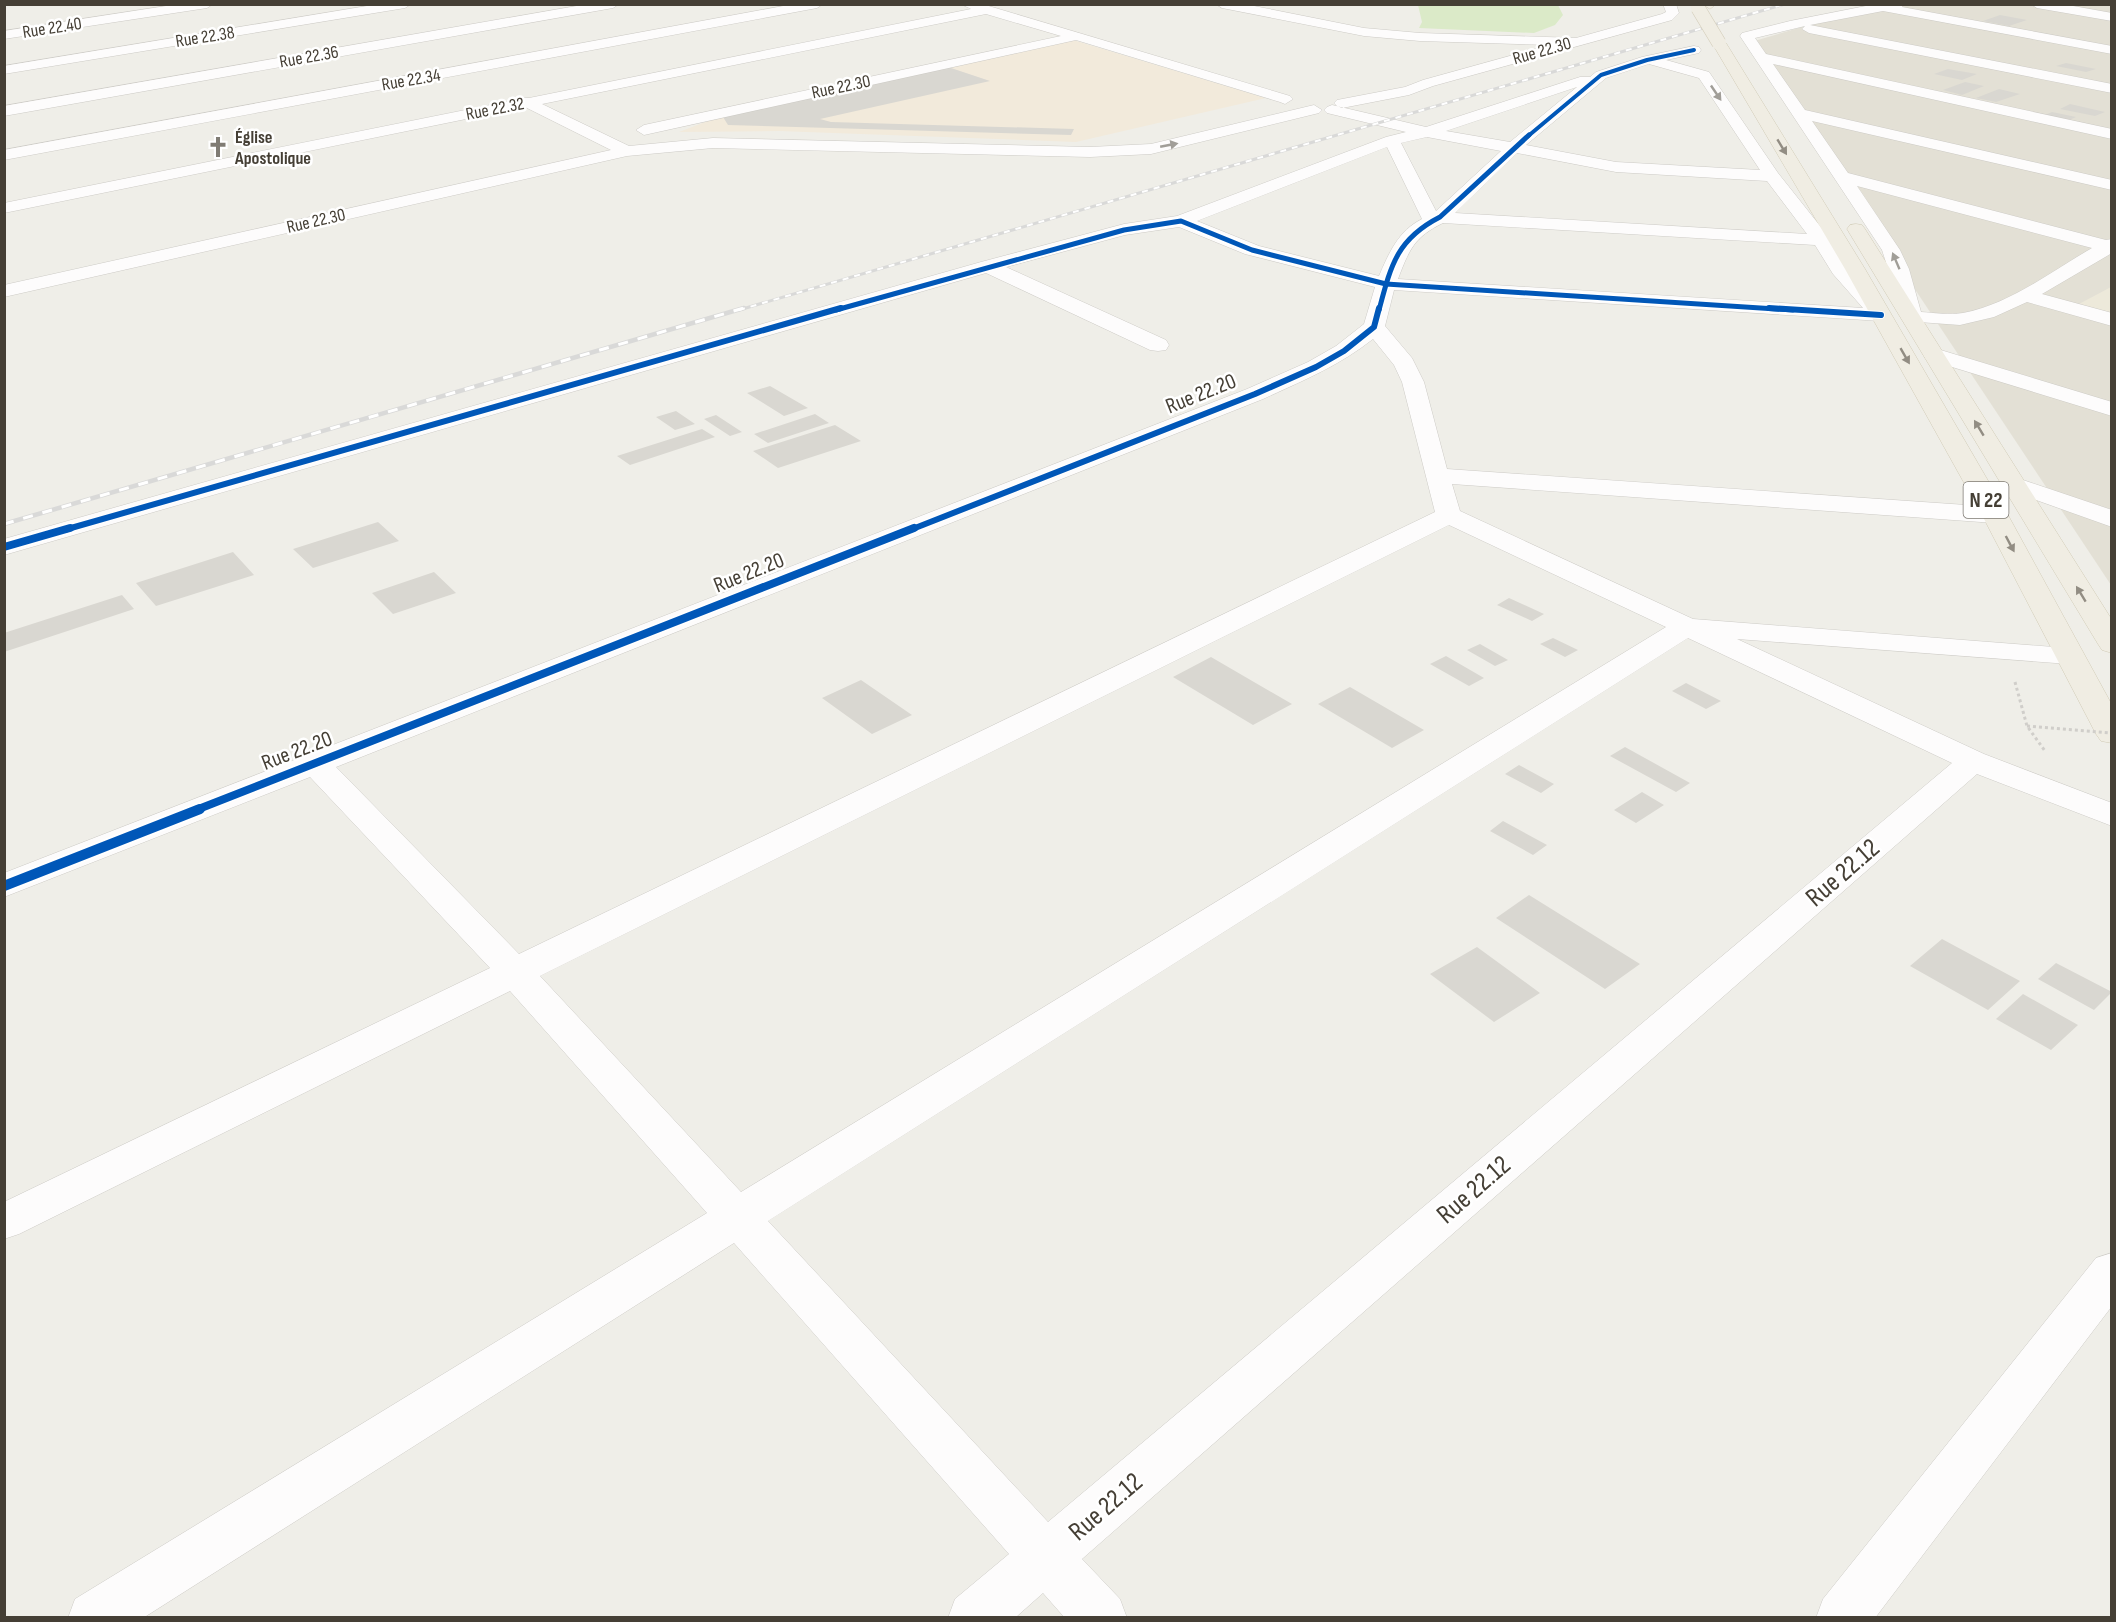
<svg xmlns="http://www.w3.org/2000/svg" width="2116" height="1622" font-family="'Sofia Sans Condensed',sans-serif">
	<style>
		.residential { fill: #e3e0d5 }
		.commercial { fill: #f2eadb }
		.education { fill: #ede9da }
		.green { fill: #dbeac8 }
		.building { fill: #d9d7d1 }
		.lines { fill: none; stroke-linecap: round; stroke-linejoin: round }
		.minor-casing { stroke: #cdcbc6; stroke-width: 1 }
		.major-casing { stroke: #d1cbb6; stroke-width: 1 }
		.path { stroke: #d0ceca; stroke-width: 3; stroke-dasharray: 3 3; stroke-linecap: butt }
		.minor { fill: #fdfcfc; fill-rule: evenodd }
		.major { fill: #f0ede3; fill-rule: evenodd }
		.rail-far1-casing { stroke: #d9d9d8; stroke-width: 3 }
		.rail-casing { stroke: #d9d9d8; stroke-width: 4.5 }
		.rail-far1 { stroke: #fff; stroke-width: 2; stroke-dasharray: 6; stroke-linecap: butt }
		.rail { stroke: #fff; stroke-width: 3; stroke-dasharray: 10; stroke-linecap: butt }
		.major-bridge-casing { stroke: #d1cbb6; stroke-width: 15; stroke-linecap: butt }
		.path-bridge { stroke: #d0ceca; stroke-width: 3; stroke-dasharray: 3 3; stroke-linecap: butt }
		.major-bridge { stroke: #f0ede3; stroke-width: 14 }
		.cycleway-far4-casing { stroke: #fff; stroke-width: 5 }
		.cycleway-far3-casing { stroke: #fff; stroke-width: 8 }
		.cycleway-far2-casing { stroke: #fff; stroke-width: 8 }
		.cycleway-far1-casing { stroke: #fff; stroke-width: 11 }
		.cycleway-casing { stroke: #fff; stroke-width: 14 }
		.cycleway-far4 { stroke: #0057b8; stroke-width: 4 }
		.cycleway-far3 { stroke: #0057b8; stroke-width: 5 }
		.cycleway-far2 { stroke: #0057b8; stroke-width: 6 }
		.cycleway-far1 { stroke: #0057b8; stroke-width: 8 }
		.cycleway { stroke: #0057b8; stroke-width: 10 }
		.oneway { fill: #a19e98 }
		.oneway2 { fill: #928d83 }
		.labels { text-anchor: middle; dominant-baseline: central; stroke-width: 5; stroke-linejoin: round; paint-order: stroke }
		.far-street-label { font-size: 18px; fill: #453f35; stroke: #fff }
		.far-poi-label { font-size: 18px; font-weight: bold; fill: #453f35; stroke: #fff; text-anchor: start }
		.shield { fill: #fff; stroke: #7d7972; stroke-width: 1.5 }
		.shield-label { font-size: 21px; font-weight: bold; fill: #453f35 }
		.street-label { font-size: 22px; fill: #453f35; stroke: #fff }
		.near-street-label { font-size: 27px; fill: #453f35; stroke: #fff }
	</style>
	<rect width="100%" height="100%" fill="#efeee8"/>
	<path class="residential" d="M1877 5H2111V585L1751 42Z"/>
	<path class="commercial" d="M1073 40 1266 98 1076 142 779 131 679 132 718 117Z"/>
	<path class="education" d="M2111 287V314L2079 304Z"/>
	<path class="green" d="M1418 5H1558L1563 15 1555 25 1534 33 1419 28 1422 22Z"/>
	<path class="building" d="M2000 15 2027 20 2009 26 1983 21Z
		M2066 63 2096 69 2086 72 2056 66Z
		M948 67 990 81 820 119 831 122 1074 129 1071 135 728 125 723 117Z
		M1948 69 1977 74 1962 80 1934 74Z
		M1965 82 1984 86 1962 95 1943 90Z
		M1999 89 2020 94 1996 102 1976 98Z
		M2070 104 2105 112 2095 116 2060 109Z
		M2052 112 2076 117 2067 121 2043 116Z
		M770 386 808 408 784 416 747 393Z
		M676 411 695 424 675 430 656 417Z
		M815 414 829 423 768 443 754 434Z
		M716 415 742 432 730 436 704 419Z
		M835 425 861 441 778 468 753 451Z
		M702 429 715 437 630 465 617 456Z
		M378 522 399 541 313 568 293 549Z
		M233 552 254 575 156 606 136 583Z
		M434 572 456 593 393 614 372 593Z
		M122 595 134 609 4 652V633Z
		M1509 598 1544 614 1532 621 1497 605Z
		M1553 638 1578 650 1565 657 1540 644Z
		M1480 644 1508 660 1495 666 1467 650Z
		M1446 656 1484 678 1469 686 1430 664Z
		M1211 657 1292 704 1253 725 1173 677Z
		M861 680 912 715 872 734 822 698Z
		M1686 683 1721 701 1706 709 1672 691Z
		M1350 687 1424 730 1392 748 1318 704Z
		M1625 747 1690 783 1676 792 1610 756Z
		M1519 765 1554 784 1541 793 1505 774Z
		M1642 792 1664 805 1636 823 1614 810Z
		M1503 821 1547 845 1533 855 1490 831Z
		M1529 895 1640 964 1605 989 1496 918Z
		M1942 939 2020 981 1988 1010 1910 966Z
		M1477 947 1540 993 1494 1022 1430 974Z
		M2056 963 2112 992 2094 1010 2038 979Z
		M2023 994 2078 1025 2051 1050 1996 1019Z"/>
	<g class="lines">
		<defs>
			<path id="minor" d="M179 4H213L207 8 4 39V31Z
				M379 4H411L405 8 4 74V66Z
				M588 4H619L613 8 4 116V106Z
				M794 4H823L817 8 4 160V150Z
				M961 4H982L1290 96 1293 99 1285 104 1280 102 1076 40 644 135 636 130 644 125 1061 36 986 14 542 104 629 146 713 138 1090 147 1151 144 1314 105 1322 110 1319 113 1151 154 1090 157 713 148 627 156 4 297V285L611 150 525 107 4 213V203L515 100 517 97 529 98 971 9Z
				M1216 4H1244L1364 28 1420 33 1576 38 1662 14 1666 12 1663 4H1676L1679 13 1672 20 1433 86 1409 95 1342 108 1337 106 1334 103 1337 100 1405 87 1423 80 1549 45 1420 41 1364 36 1222 8Z
				M1876 4H1904L1902 7 2112 46V54L1883 11 1810 25 2112 84V93L1809 33 1802 29 1805 26 1755 38 1766 54 2112 129V139L1773 64 1805 110 2112 180V190L1812 121 1848 173 2106 240 2112 239V253L2042 294 2112 313V326L2027 302 1994 317 1960 325 1905 321 1882 250 1740 36 1742 33 1790 21ZM1857 186 2092 248C2052 271 2010 304 1963 313 1949 315 1935 313 1921 312L1909 269 1900 250Z
				M2031 4H2062L2112 13V21L2037 8Z
				M1694 46 1699 47 1701 50 1699 53 1666 60 1709 72 1778 173 1828 236 1847 267 1891 315 1888 319 1881 321 1394 290 1385 326 1412 358 1424 382 1447 469 1995 507 2004 510 2008 515 2004 520 1995 523 1452 484 1460 511 1693 619 2079 649 2084 655 2079 661 2069 664 1737 639 1984 754 2112 803V826L1977 774 1082 1559 1120 1599 1127 1618H1065L1043 1593 1015 1618H948L955 1599 1009 1554 734 1243 143 1618H68L75 1599 707 1213 510 991 19 1234 4 1239V1202L490 968 310 777 4 897V873L1247 389 1308 362 1336 346 1364 324 1375 287 1245 254 1179 227 1125 235 1006 267 1166 340 1169 345 1166 350 1158 351 1150 350 986 273 4 555V539L981 262 1124 224 1177 216 1386 137 1406 132 1327 113 1324 110 1327 107 1332 105 1426 127 1580 77H1590L1596 72 1642 57ZM1649 64 1699 78 1760 170 1616 162 1526 145 1606 78ZM1577 87 1510 142 1446 131ZM1427 137 1501 151 1436 211 1401 143ZM1387 147 1422 219C1398 231 1389 253 1379 276L1259 246 1197 221ZM1517 153 1616 172 1767 181 1807 234 1455 213ZM1443 223 1815 245 1833 274 1863 308 1398 279C1409 250 1414 237 1443 223ZM1373 339 1394 365 1402 382 1435 512 519 954 336 767 1263 399C1302 381 1339 366 1373 339ZM1449 525 1666 627 741 1192 540 976ZM1688 638 1952 763 1048 1522 768 1221Z
				M1934 348 2112 402V416L1926 359 1923 354 1926 349Z
				M2014 477 2112 510V527L2005 489 2002 484 2005 479Z
				M2112 1253V1306L1875 1618H1816L1823 1599 2096 1258Z"/>
			<path id="major" d="M1716 4 1710 9 1704 5V4Z
				M1719 39 1726 43 1865 269 2008 515 2112 705V743L2101 741 2096 734 1982 515 1845 269 1712 43Z
				M1856 224 1862 225 1865 229 2112 620V653L2102 650 2098 644 1847 229 1850 225Z"/>
		</defs>
		<use href="#minor" class="minor-casing"/>
		<use href="#major" class="major-casing"/>
		<path class="path" d="M2015 682 2027 726 2045 751"/>
		<use href="#minor" class="minor"/>
		<use href="#major" class="major"/>
		<defs>
			<path id="rail-far1" d="M739 310 1785 4"/>
			<path id="rail" d="M4 524 744 308"/>
		</defs>
		<use href="#rail-far1" class="rail-far1-casing"/>
		<use href="#rail" class="rail-casing"/>
		<use href="#rail-far1" class="rail-far1"/>
		<use href="#rail" class="rail"/>
		<defs>
			<path id="major-bridge" d="M1698 8 1719 43"/>
		</defs>
		<use href="#major-bridge" class="major-bridge-casing"/>
		<path class="path-bridge" d="M2027 726 2112 733"/>
		<use href="#major-bridge" class="major-bridge"/>
		<defs>
			<path id="cycleway-far4" d="M1527 137 1601 75 1647 60 1694 50"/>
			<path id="cycleway-far3" d="M836 310 1124 230 1181 221 1252 250 1386 284 1793 310
				M1379 310C1391 265 1397 239 1440 217L1529 135"/>
			<path id="cycleway-far2" d="M1769 308 1881 315
				M64 530 841 308
				M910 530 1255 394 1316 367 1344 351 1374 327 1379 308"/>
			<path id="cycleway-far1" d="M4 547 70 528
				M196 810 914 528"/>
			<path id="cycleway" d="M4 886 200 809"/>
		</defs>
		<use href="#cycleway-far4" class="cycleway-far4-casing"/>
		<use href="#cycleway-far3" class="cycleway-far3-casing"/>
		<use href="#cycleway-far2" class="cycleway-far2-casing"/>
		<use href="#cycleway-far1" class="cycleway-far1-casing"/>
		<use href="#cycleway" class="cycleway-casing"/>
		<use href="#cycleway-far4" class="cycleway-far4"/>
		<use href="#cycleway-far3" class="cycleway-far3"/>
		<use href="#cycleway-far2" class="cycleway-far2"/>
		<use href="#cycleway-far1" class="cycleway-far1"/>
		<use href="#cycleway" class="cycleway"/>
	</g>
	<defs><path id="oneway-solid" d="M-6-.8H1V-3.2L6.5 0L1 3.2V.8H-6Z" transform="scale(1.5)"/></defs>
	<g class="oneway">
		<use href="#oneway-solid" transform="translate(1716 93) rotate(56)"/>
		<use href="#oneway-solid" transform="translate(1169 145) rotate(-11)"/>
		<use href="#oneway-solid" transform="translate(1896 261) rotate(-113)"/>
	</g>
	<g class="oneway2">
		<use href="#oneway-solid" transform="translate(1782 147) rotate(59)"/>
		<use href="#oneway-solid" transform="translate(1905 356) rotate(60)"/>
		<use href="#oneway-solid" transform="translate(1979 428) rotate(-121)"/>
		<use href="#oneway-solid" transform="translate(2010 544) rotate(62)"/>
		<use href="#oneway-solid" transform="translate(2081 594) rotate(-121)"/>
	</g>
	<defs>
		<symbol id="church-bare" viewBox="-9 -9 18 18"><path d="M-1.2-6h2.4v3.5h3.3v2.4h-3.3V6h-2.4V-.1h-3.3v-2.4h3.3Z" fill="#807c74" stroke="#fff" stroke-width="2.5" paint-order="stroke"/></symbol>
	</defs>
	<g fill-rule="evenodd">
		<use href="#church-bare" x="203" y="132" width="30" height="30"/>
	</g>
	<g class="labels">
		<g class="far-street-label">
			<text transform="translate(52 28) rotate(-9)">Rue 22.40</text>
			<text transform="translate(205 37) rotate(-9)">Rue 22.38</text>
			<text transform="translate(1542 51) rotate(-16)">Rue 22.30</text>
			<text transform="translate(309 57) rotate(-10)">Rue 22.36</text>
			<text transform="translate(411 80) rotate(-10)">Rue 22.34</text>
			<text transform="translate(841 87) rotate(-12)">Rue 22.30</text>
			<text transform="translate(495 109) rotate(-11)">Rue 22.32</text>
			<text transform="translate(316 221) rotate(-13)">Rue 22.30</text>
		</g>
		<g class="far-poi-label">
			<text x="235" y="137">Église<tspan x="235" dy="21">Apostolique</tspan></text>
		</g>
		<rect class="shield" x="1963.5" y="482" width="45" height="36" rx="4.5"/>
		<g class="shield-label">
			<text x="1986" y="500">N 22</text>
		</g>
		<g class="street-label">
			<text transform="translate(1201 394) rotate(-22)">Rue 22.20</text>
			<text transform="translate(749 573) rotate(-22)">Rue 22.20</text>
			<text transform="translate(297 751) rotate(-21)">Rue 22.20</text>
		</g>
		<g class="near-street-label">
			<text transform="translate(1843 873) rotate(-41)">Rue 22.12</text>
			<text transform="translate(1474 1190) rotate(-41)">Rue 22.12</text>
			<text transform="translate(1106 1507) rotate(-41)">Rue 22.12</text>
		</g>
	</g>
	<rect width="2116" height="1622" fill="none" stroke="#453f35" stroke-width="12"/>
</svg>
